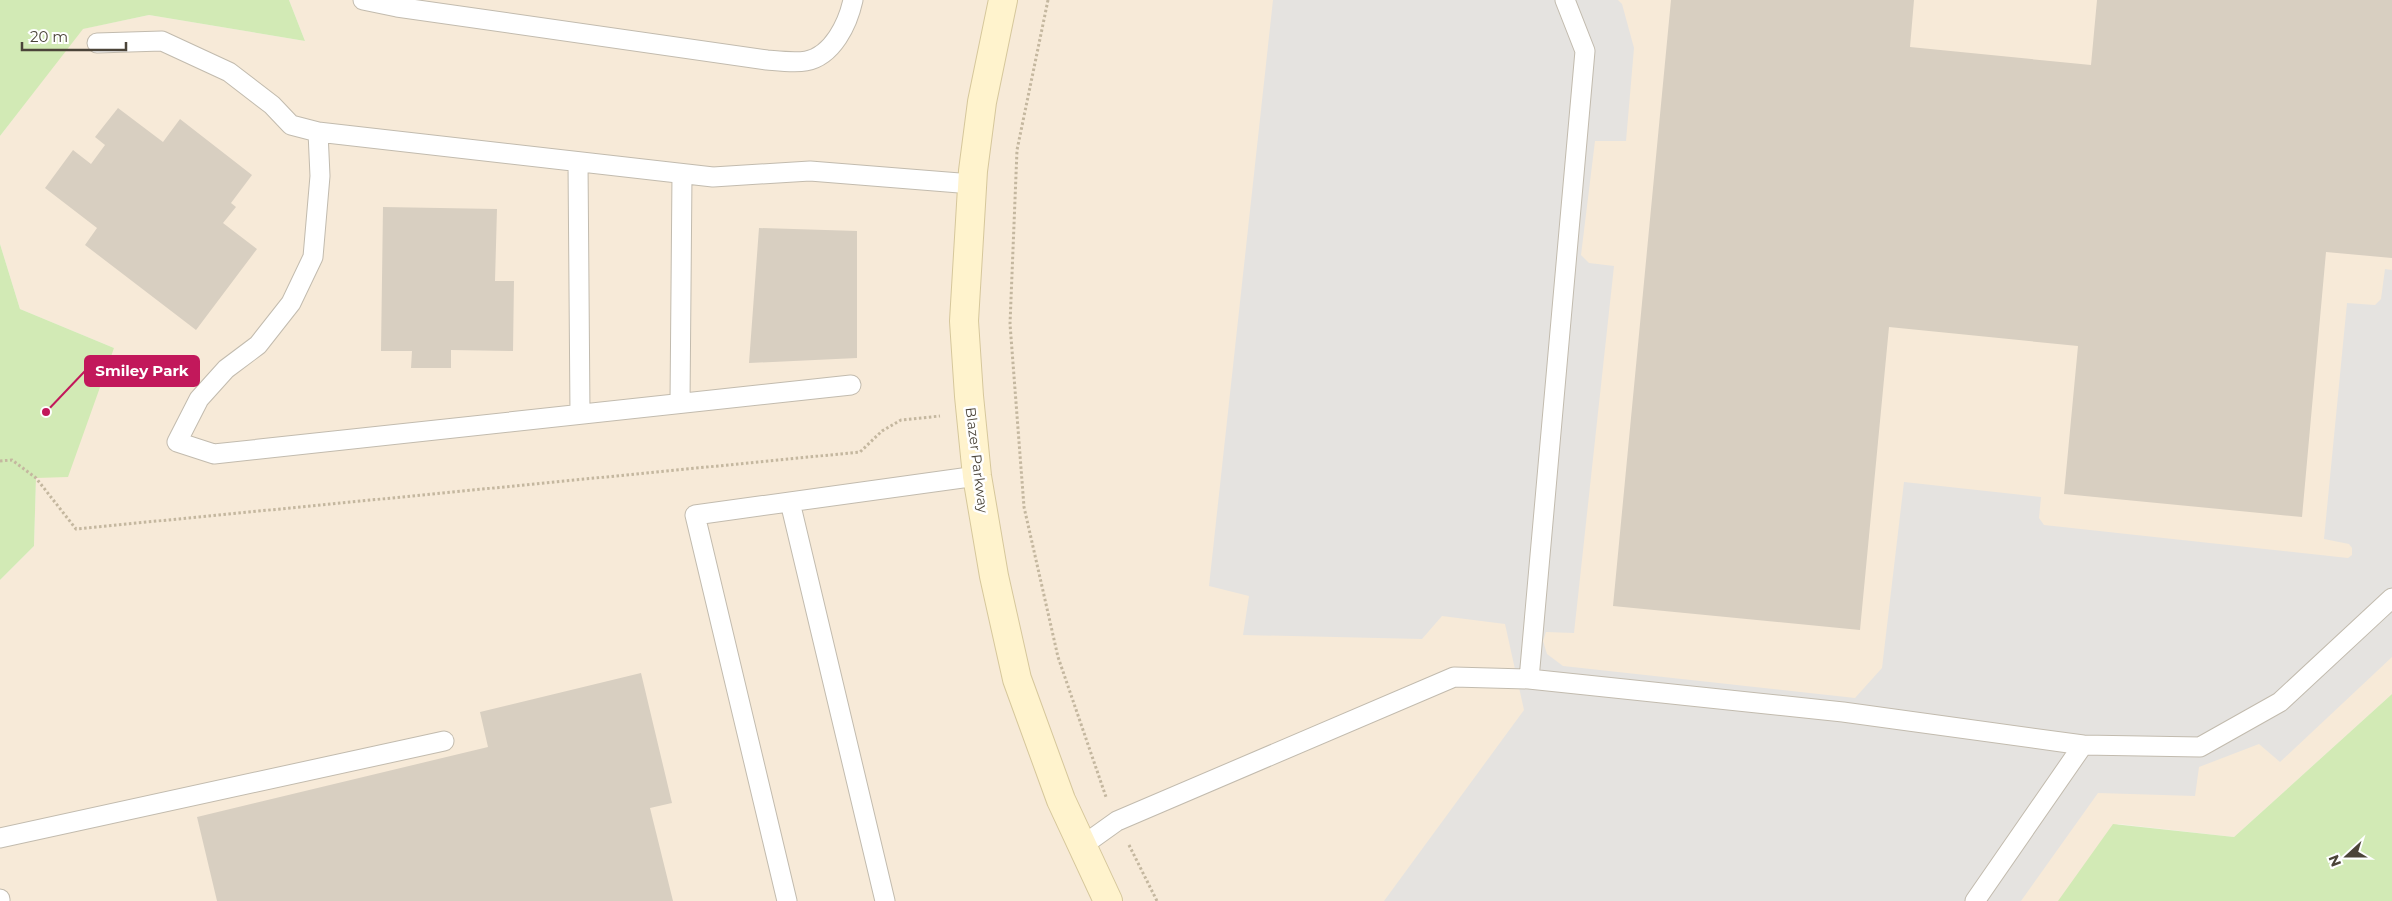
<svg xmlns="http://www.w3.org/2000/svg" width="2392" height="901" font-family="Montserrat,sans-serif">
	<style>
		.commercial { fill: #f7ead8 }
		.green { fill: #d2eab5 }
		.parking { fill: #e5e3e0 }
		.building { fill: #d8cfc1 }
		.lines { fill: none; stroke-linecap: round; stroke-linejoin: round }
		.lane-casing { stroke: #c2bbae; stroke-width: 21 }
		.secondary-casing { stroke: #d6c79b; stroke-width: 30 }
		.path { stroke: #c4b79f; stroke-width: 3; stroke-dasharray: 2.5 2.5; stroke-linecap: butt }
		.lane { stroke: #fff; stroke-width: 19 }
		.secondary { stroke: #fff3cd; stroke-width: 28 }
		.labels { text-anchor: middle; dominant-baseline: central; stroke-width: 5; stroke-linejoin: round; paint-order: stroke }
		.street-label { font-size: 14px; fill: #4b4439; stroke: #fff }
		.leader { fill: none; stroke: #c2185b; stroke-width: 2 }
		.callout-dot { fill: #c2185b; stroke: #fff; stroke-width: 2 }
		.callout { fill: #c2185b; stroke: #c2185b; stroke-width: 2 }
		.callout-label { font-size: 15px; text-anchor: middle; font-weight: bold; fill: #fff }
	</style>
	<rect width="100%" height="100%" fill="#f6f3ec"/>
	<path class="commercial" d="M289 0H2392V694L2234 837 2118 824 2062 901H0V580L34 546 36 478 114 348 20 309 0 244V136L82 29 149 15 305 41Z"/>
	<path class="green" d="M0 0H289L305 41 149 15 83 29 0 136Z
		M0 244 20 309 114 348 68 477 36 478 34 546 0 580Z
		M2392 694V901H2058L2113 824 2234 837Z"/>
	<path class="parking" d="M1273 0H1618L1622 4 1634 48 1626 141H1595L1581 255 1589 263 1614 266 1574 633 1546 632 1543 641 1547 654 1563 666 1855 698 1882 668 1904 482 2041 497 2039 518 2044 525 2348 558 2352 555V548L2349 544 2324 539 2347 303 2375 305 2381 299 2385 269 2392 270V657L2280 762 2259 744 2199 767 2195 796 2098 793 2021 901H1384L1524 710 1505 624 1442 616 1422 639 1243 635 1249 596 1209 586Z"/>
	<path class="building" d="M1671 0H1914L1910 47 2091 65 2097 0H2392V258L2326 252 2302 517 2064 494 2078 346 1889 327 1860 630 1613 606Z
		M118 108 163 142 180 119 252 175 231 203 236 207 223 223 257 249 196 330 85 245 97 228 45 188 73 150 91 164 105 145 95 137Z
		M383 207 497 209 495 281H514L513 351 451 350V368H411L412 351H381Z
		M759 228 857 231V358L749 363Z
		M641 673 672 803 650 808 673 901H217L197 817 488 747 480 712Z"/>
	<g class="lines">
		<defs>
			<path id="lane" d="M363 0 397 7 767 60C779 61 794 63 806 61 833 56 848 23 853 0
				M97 43 162 41 229 72 272 105 291 125 318 132 713 177 810 171 972 184
				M318 132 320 176 313 257 291 303 258 345 226 369 199 399 177 442 214 454 851 385
				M578 162 580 414
				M680 403 682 174
				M790 502 885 901
				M1529 679 1585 51 1565 0
				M0 838 444 741
				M1082 846 1117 821 1454 677 1529 679 1843 712 2083 745
				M0 899V901
				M787 901 695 515 977 476
				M1975 901 2083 745 2200 747 2280 702 2392 598"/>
			<path id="secondary" d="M1003 0 982 102 973 171 964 321 969 396 977 476 994 576 1017 679 1061 800 1108 901"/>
		</defs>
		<use href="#lane" class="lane-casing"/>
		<use href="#secondary" class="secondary-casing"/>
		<path class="path" d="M1048 0 1017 150 1010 324 1024 507 1058 657 1106 797
			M0 461 12 460 36 478 76 529 860 452 882 431 901 420 940 416
			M1129 845 1157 901"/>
		<use href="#lane" class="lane"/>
		<use href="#secondary" class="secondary"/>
	</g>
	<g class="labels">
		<g class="street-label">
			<text transform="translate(977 460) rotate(83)">Blazer Parkway</text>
		</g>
	</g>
	<path class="leader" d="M46 412L85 371"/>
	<circle class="callout-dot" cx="46" cy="412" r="5"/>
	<rect class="callout" x="85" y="356" width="114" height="30" rx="5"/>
	<g class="callout-label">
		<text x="142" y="376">Smiley Park</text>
	</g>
	<g transform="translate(2347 856) rotate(249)" stroke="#ffffff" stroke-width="4" paint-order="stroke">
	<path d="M0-4L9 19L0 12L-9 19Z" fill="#4b4439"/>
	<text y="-8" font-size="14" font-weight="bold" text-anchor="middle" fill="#4b4439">N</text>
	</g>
	<path d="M22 42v8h104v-8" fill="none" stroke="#4b4439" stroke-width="2.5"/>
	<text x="30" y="42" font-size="15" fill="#4b4439" stroke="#ffffff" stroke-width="4" paint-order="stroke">20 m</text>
</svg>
